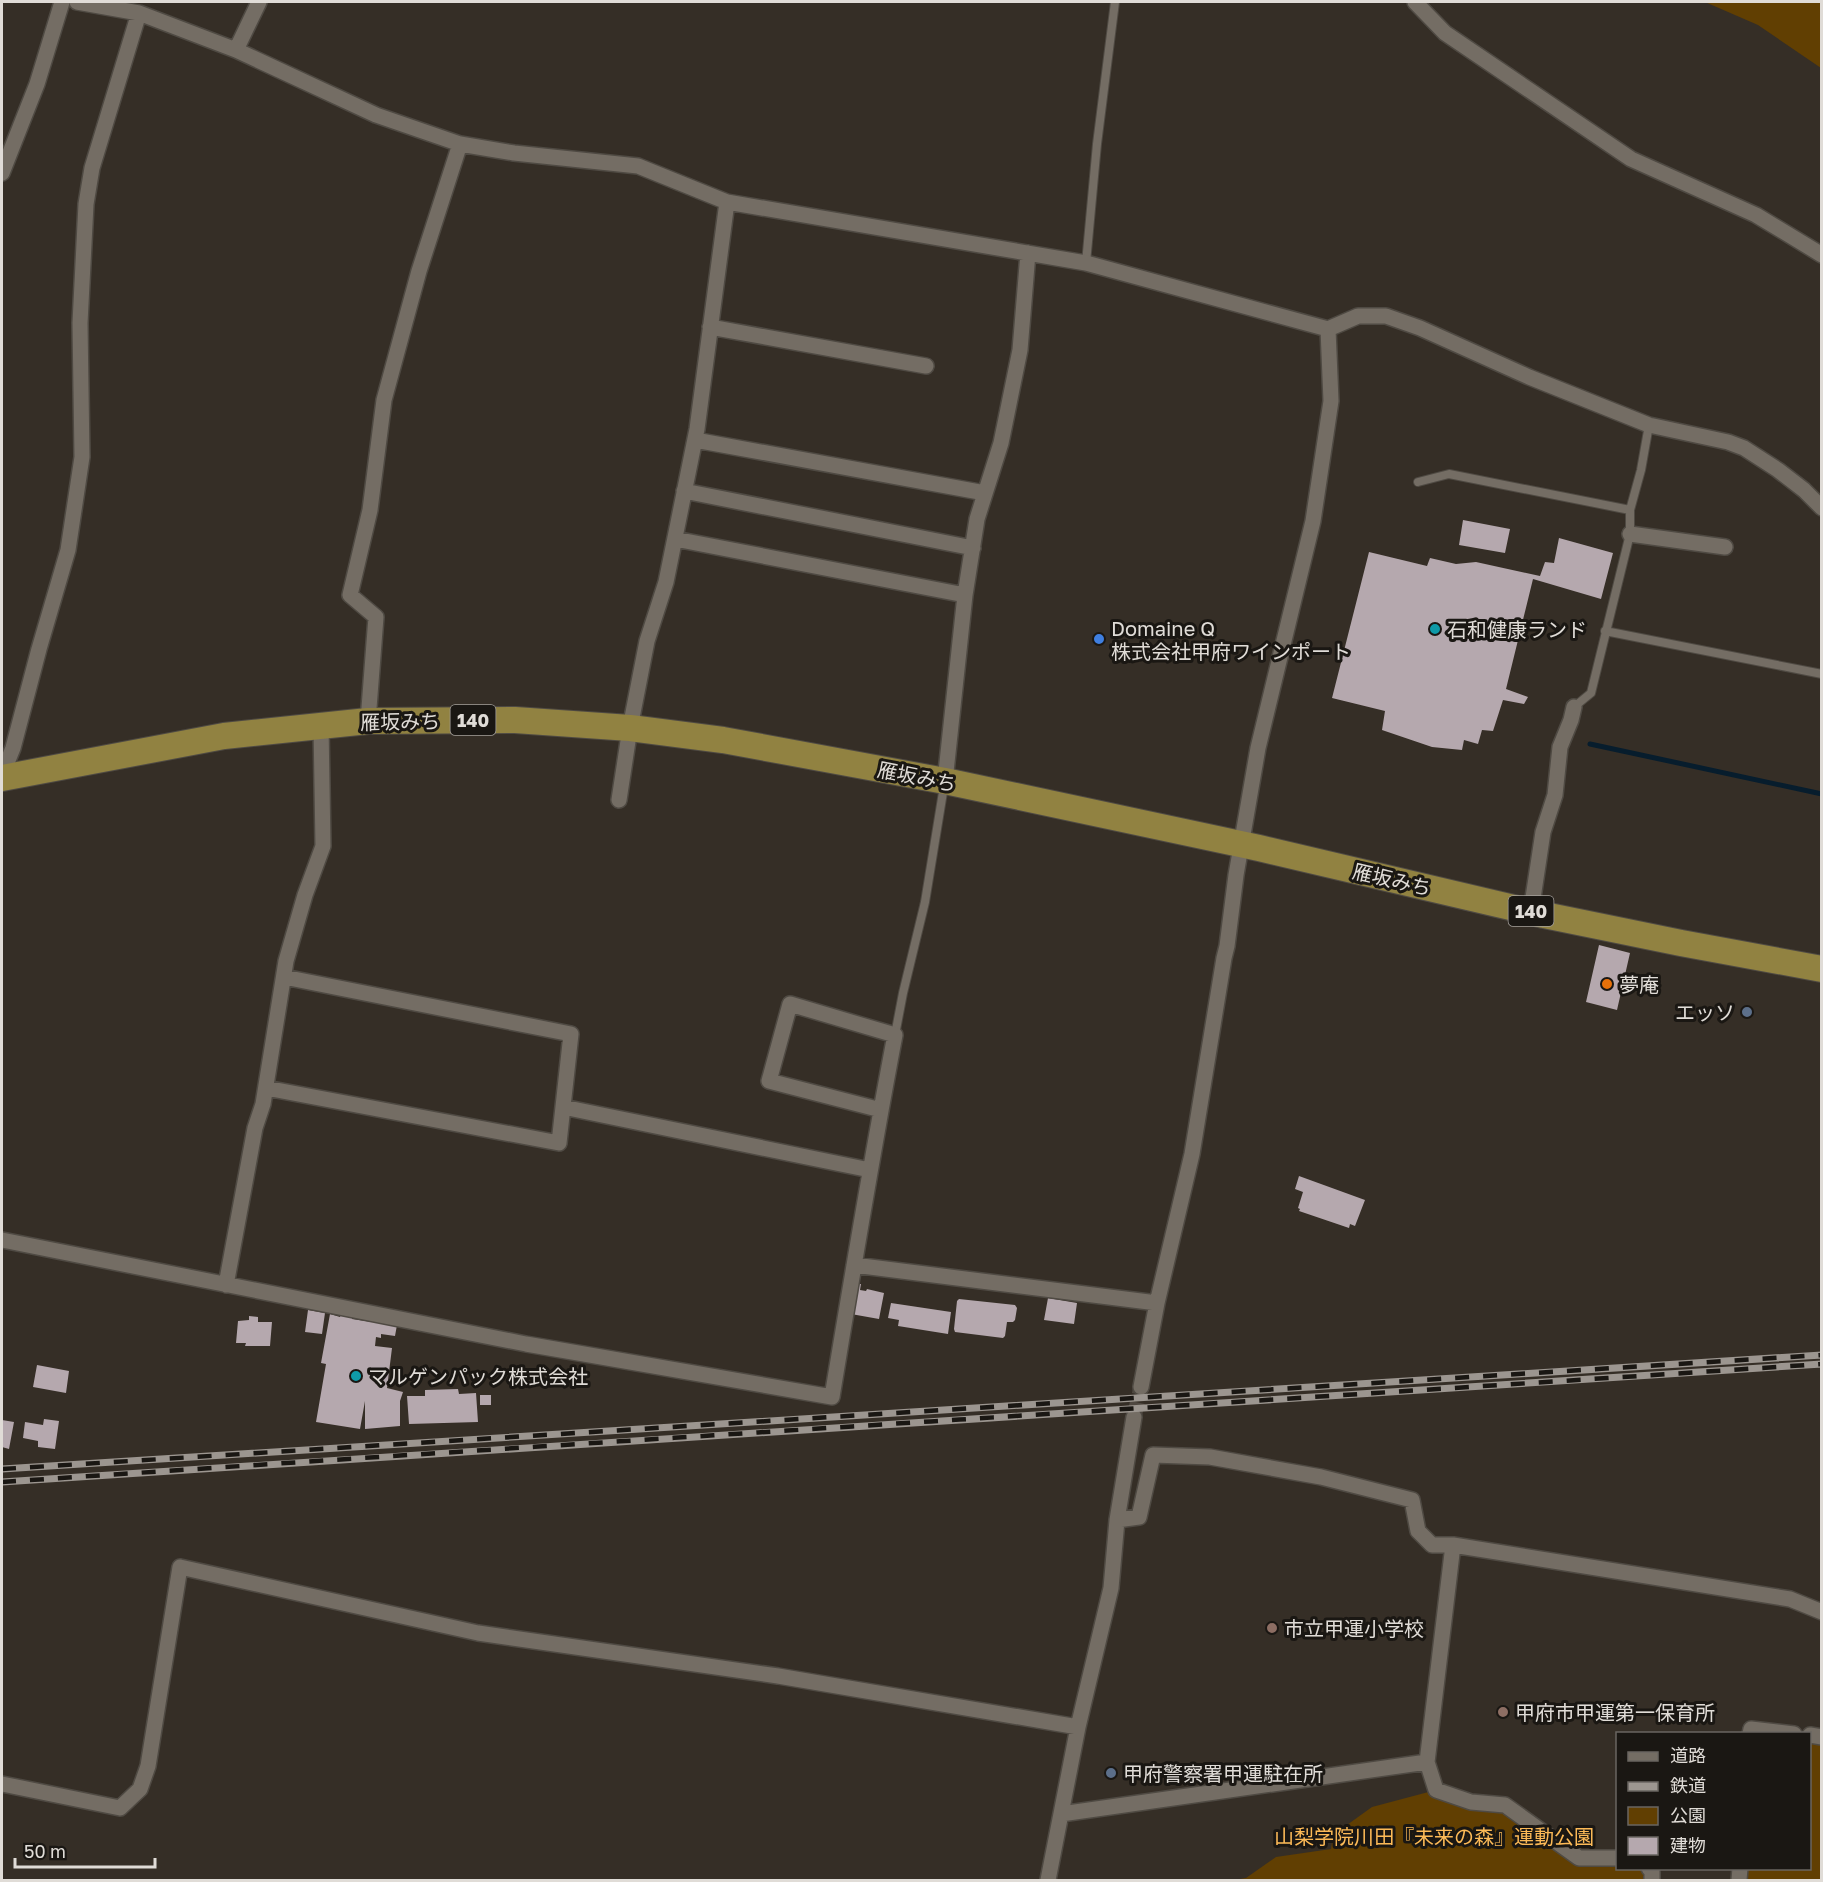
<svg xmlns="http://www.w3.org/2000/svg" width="1823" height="1882" font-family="'Golos Text','Noto Sans JP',sans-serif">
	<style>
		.green { fill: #613f02 }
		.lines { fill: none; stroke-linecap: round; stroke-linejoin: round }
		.stream { stroke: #071d2d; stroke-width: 5 }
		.building { fill: #b5a8ae }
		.minor-tunnel { stroke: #4f4841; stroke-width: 15; stroke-dasharray: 15 8; stroke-linecap: butt }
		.service-casing { stroke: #4f4a43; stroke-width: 10 }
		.minor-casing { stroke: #4f4a43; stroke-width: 18 }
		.trunk-casing { stroke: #4f4a43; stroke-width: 28 }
		.service { stroke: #746d64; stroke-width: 8 }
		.minor { stroke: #746d64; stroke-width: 15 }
		.trunk { stroke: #918241; stroke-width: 26 }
		.rail-casing { stroke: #9c9690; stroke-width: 7 }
		.rail { stroke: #1a1713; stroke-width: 4.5; stroke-dasharray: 14; stroke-linecap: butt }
		.culture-dot { fill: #0f9aa8; stroke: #1a1713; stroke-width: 2 }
		.shop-dot { fill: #3f7fe0; stroke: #1a1713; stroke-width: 2 }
		.food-dot { fill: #e8710a; stroke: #1a1713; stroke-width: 2 }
		.service-dot { fill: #5c6f8a; stroke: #1a1713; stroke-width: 2 }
		.education-dot { fill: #8d6e63; stroke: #1a1713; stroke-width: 2 }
		.labels { text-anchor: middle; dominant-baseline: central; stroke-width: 6; stroke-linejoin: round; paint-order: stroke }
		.shield { fill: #1a1713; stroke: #a5a19c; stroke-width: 1.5 }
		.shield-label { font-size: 18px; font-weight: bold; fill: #e0dcd7 }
		.poi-label { font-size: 20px; fill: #e0dcd7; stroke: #1a1713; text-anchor: start }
		.street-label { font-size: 20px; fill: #e0dcd7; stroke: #1a1713 }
		.park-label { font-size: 20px; fill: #fcba57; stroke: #1a1713 }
	</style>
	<rect width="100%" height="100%" fill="#352e26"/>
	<path class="green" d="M1705 2H1821V68L1758 25Z
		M1810 1735 1821 1737V1880H1739L1740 1869 1810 1868Z
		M1436 1790 1505 1805 1579 1858H1617L1618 1868 1649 1869 1652 1880H1234L1246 1878 1276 1857 1331 1849 1333 1835 1372 1807Z"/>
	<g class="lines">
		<path class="stream" d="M1590 744 1822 794"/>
	</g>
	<path class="building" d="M1463 520 1510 529 1505 553 1459 545Z
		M1559 538 1613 553 1601 599 1533 579 1506 689 1528 697 1524 704 1503 700 1493 731 1482 730 1478 744 1464 740 1462 750 1432 747 1382 730 1385 711 1332 698 1369 552 1427 566 1430 558 1456 564 1476 562 1540 576 1545 562 1554 563Z
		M1599 945 1630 953 1617 1010 1586 1002Z
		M1299 1176 1365 1200 1355 1226 1350 1224 1349 1228 1299 1211 1300 1209 1298 1208 1303 1192 1295 1189Z
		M857 1284H861L860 1290 866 1291 867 1289 884 1293 879 1319 851 1314Z
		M1048 1298 1077 1303 1074 1324 1044 1320Z
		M959 1299 1015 1305 1017 1308 1015 1320 1013 1322H1007L1005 1336 1003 1338 955 1332 954 1329 957 1301Z
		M891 1303 951 1312 948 1334 898 1326 899 1320 888 1318Z
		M308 1310 325 1313 322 1334 305 1332Z
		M330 1314 340 1317 341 1314 353 1316 352 1319 372 1322V1319L397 1325 395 1336 381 1334V1338L376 1337 375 1346 392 1348 387 1388 403 1392 400 1401V1426L365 1429V1401L360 1429 316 1422 326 1364 321 1363Z
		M249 1316 258 1317V1322H272L270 1346H245L246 1343H236L238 1321 249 1320Z
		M37 1365 69 1371 66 1393 33 1387Z
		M458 1389 459 1394 476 1393 478 1422 409 1424 407 1396H425V1390Z
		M480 1395H491V1405H480Z
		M44 1419 59 1421 55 1449 38 1447V1441L23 1438 25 1422 43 1425Z
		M2 1420 14 1422 9 1449 2 1447Z"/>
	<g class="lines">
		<path class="minor-tunnel" d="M1134 1417 1141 1387"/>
		<defs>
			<path id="service" d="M1086 263 1097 144 1115 2
				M1418 482 1449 474 1630 510V534L1591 693 1574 707
				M1630 510 1641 470 1649 425
				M1605 631 1822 674
				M895 1035 903 993 925 902 944 786"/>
			<path id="minor" d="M77 2 139 13 236 50 376 115 460 144 514 153 638 166 727 202 1086 263 1328 329 1358 316H1386L1420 328 1529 377 1649 425 1728 442 1744 448 1778 470 1804 490 1822 508
				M1415 2 1445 33 1631 159 1756 215 1822 255
				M236 50 259 2
				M2 173 37 84 62 2
				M710 327 926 366
				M695 440 985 493
				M684 491 973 548
				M1630 534 1725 547
				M675 539 965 595
				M368 721 376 617 350 595 370 510 384 400 419 271 460 144
				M2 775 13 748 39 649 68 550 82 457 80 323 86 204 92 168 139 13
				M945 781 965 595 977 519 1001 443 1020 350 1028 253
				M619 800 630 728 647 641 666 582 697 429 727 202
				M1531 911 1543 832 1555 795 1560 747 1571 720 1574 707
				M266 1088 559 1143 571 1034 284 977
				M563 1107 870 1170
				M2 1240 526 1344 832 1397C852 1276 872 1155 895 1035L790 1004 769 1081 881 1110
				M854 1265 1157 1303
				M226 1285 255 1128 263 1104 286 961 305 895 323 846 321 725
				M1141 1387 1157 1303 1192 1154 1224 958 1227 946 1236 875 1258 748 1313 521 1331 401 1328 329
				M1117 1520 1139 1517 1153 1455 1210 1457 1321 1477 1412 1500 1418 1531 1432 1545H1453
				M1750 1734 1751 1729 1794 1734
				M1810 1735 1822 1737
				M1427 1762 1436 1790 1471 1802 1505 1805 1579 1858H1618
				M2 1784 120 1808 140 1789 148 1766 180 1567 478 1633 778 1676 1078 1727
				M1061 1814 1427 1762 1453 1545 1790 1599 1822 1612
				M1649 1868 1652 1872V1880
				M1048 1880 1078 1727 1111 1588 1117 1520 1134 1417
				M1739 1880 1740 1868"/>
			<path id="trunk" d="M2 778 224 736 368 721 515 720 630 728 723 740 945 781 1259 848 1544 915 1681 943 1822 969"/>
		</defs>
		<use href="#service" class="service-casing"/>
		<use href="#minor" class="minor-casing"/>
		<use href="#trunk" class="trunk-casing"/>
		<use href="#service" class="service"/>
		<use href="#minor" class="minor"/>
		<use href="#trunk" class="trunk"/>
		<defs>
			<path id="rail" d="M2 1469 1822 1355
				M2 1482C608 1441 1215 1404 1822 1364"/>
		</defs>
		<use href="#rail" class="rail-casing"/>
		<use href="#rail" class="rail"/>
	</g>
	<g class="culture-dot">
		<circle cx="1435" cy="629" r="6"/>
		<circle cx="356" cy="1376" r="6"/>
	</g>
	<circle class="shop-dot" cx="1099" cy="639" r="6"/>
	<circle class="food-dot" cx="1607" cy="984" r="6"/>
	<g class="service-dot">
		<circle cx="1747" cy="1012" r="6"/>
		<circle cx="1111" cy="1773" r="6"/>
	</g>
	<g class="education-dot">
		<circle cx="1272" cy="1628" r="6"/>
		<circle cx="1503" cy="1712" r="6"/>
	</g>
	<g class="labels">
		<g class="shield">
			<rect x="450.5" y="705" width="45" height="30" rx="4.5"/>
			<rect x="1508.5" y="896" width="45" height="30" rx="4.5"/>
		</g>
		<g class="shield-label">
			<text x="473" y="720">140</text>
			<text x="1531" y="911">140</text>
		</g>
		<g class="poi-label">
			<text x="1111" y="628">Domaine Q<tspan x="1111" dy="23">株式会社甲府ワインポート</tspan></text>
			<text x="1447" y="629">石和健康ランド</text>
			<text x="1619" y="984">夢庵</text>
			<text x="1735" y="1012" text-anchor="end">エッソ</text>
			<text x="368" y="1376">マルゲンパック株式会社</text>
			<text x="1284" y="1628">市立甲運小学校</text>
			<text x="1515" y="1712">甲府市甲運第一保育所</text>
			<text x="1123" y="1773">甲府警察署甲運駐在所</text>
		</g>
		<g class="street-label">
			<text transform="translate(400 721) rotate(-1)">雁坂みち</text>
			<text transform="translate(917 776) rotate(11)">雁坂みち</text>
			<text transform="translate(1392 879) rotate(13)">雁坂みち</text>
		</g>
		<g class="park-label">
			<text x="1434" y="1836">山梨学院川田『未来の森』運動公園</text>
		</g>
	</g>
	<rect width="1823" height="1882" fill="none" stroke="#e0dcd7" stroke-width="6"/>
	<rect x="1616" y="1732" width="195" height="138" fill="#1a1713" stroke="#696661" stroke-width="1.5"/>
	<rect x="1628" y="1752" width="30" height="9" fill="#746d64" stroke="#696661" stroke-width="1.5"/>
	<text x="1670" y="1762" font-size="18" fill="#e0dcd7">道路</text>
	<rect x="1628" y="1782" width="30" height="9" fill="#9c9690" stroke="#696661" stroke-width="1.5"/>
	<text x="1670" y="1792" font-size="18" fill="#e0dcd7">鉄道</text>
	<rect x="1628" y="1807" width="30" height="18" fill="#613f02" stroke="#696661" stroke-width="1.5"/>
	<text x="1670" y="1822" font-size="18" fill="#e0dcd7">公園</text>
	<rect x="1628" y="1837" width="30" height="18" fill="#b5a8ae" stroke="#696661" stroke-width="1.5"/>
	<text x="1670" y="1852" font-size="18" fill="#e0dcd7">建物</text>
	<path d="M15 1858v9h140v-9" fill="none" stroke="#e0dcd7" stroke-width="3"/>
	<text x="24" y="1858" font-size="18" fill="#e0dcd7" stroke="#1a1713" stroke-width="4.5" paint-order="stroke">50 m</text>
</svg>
